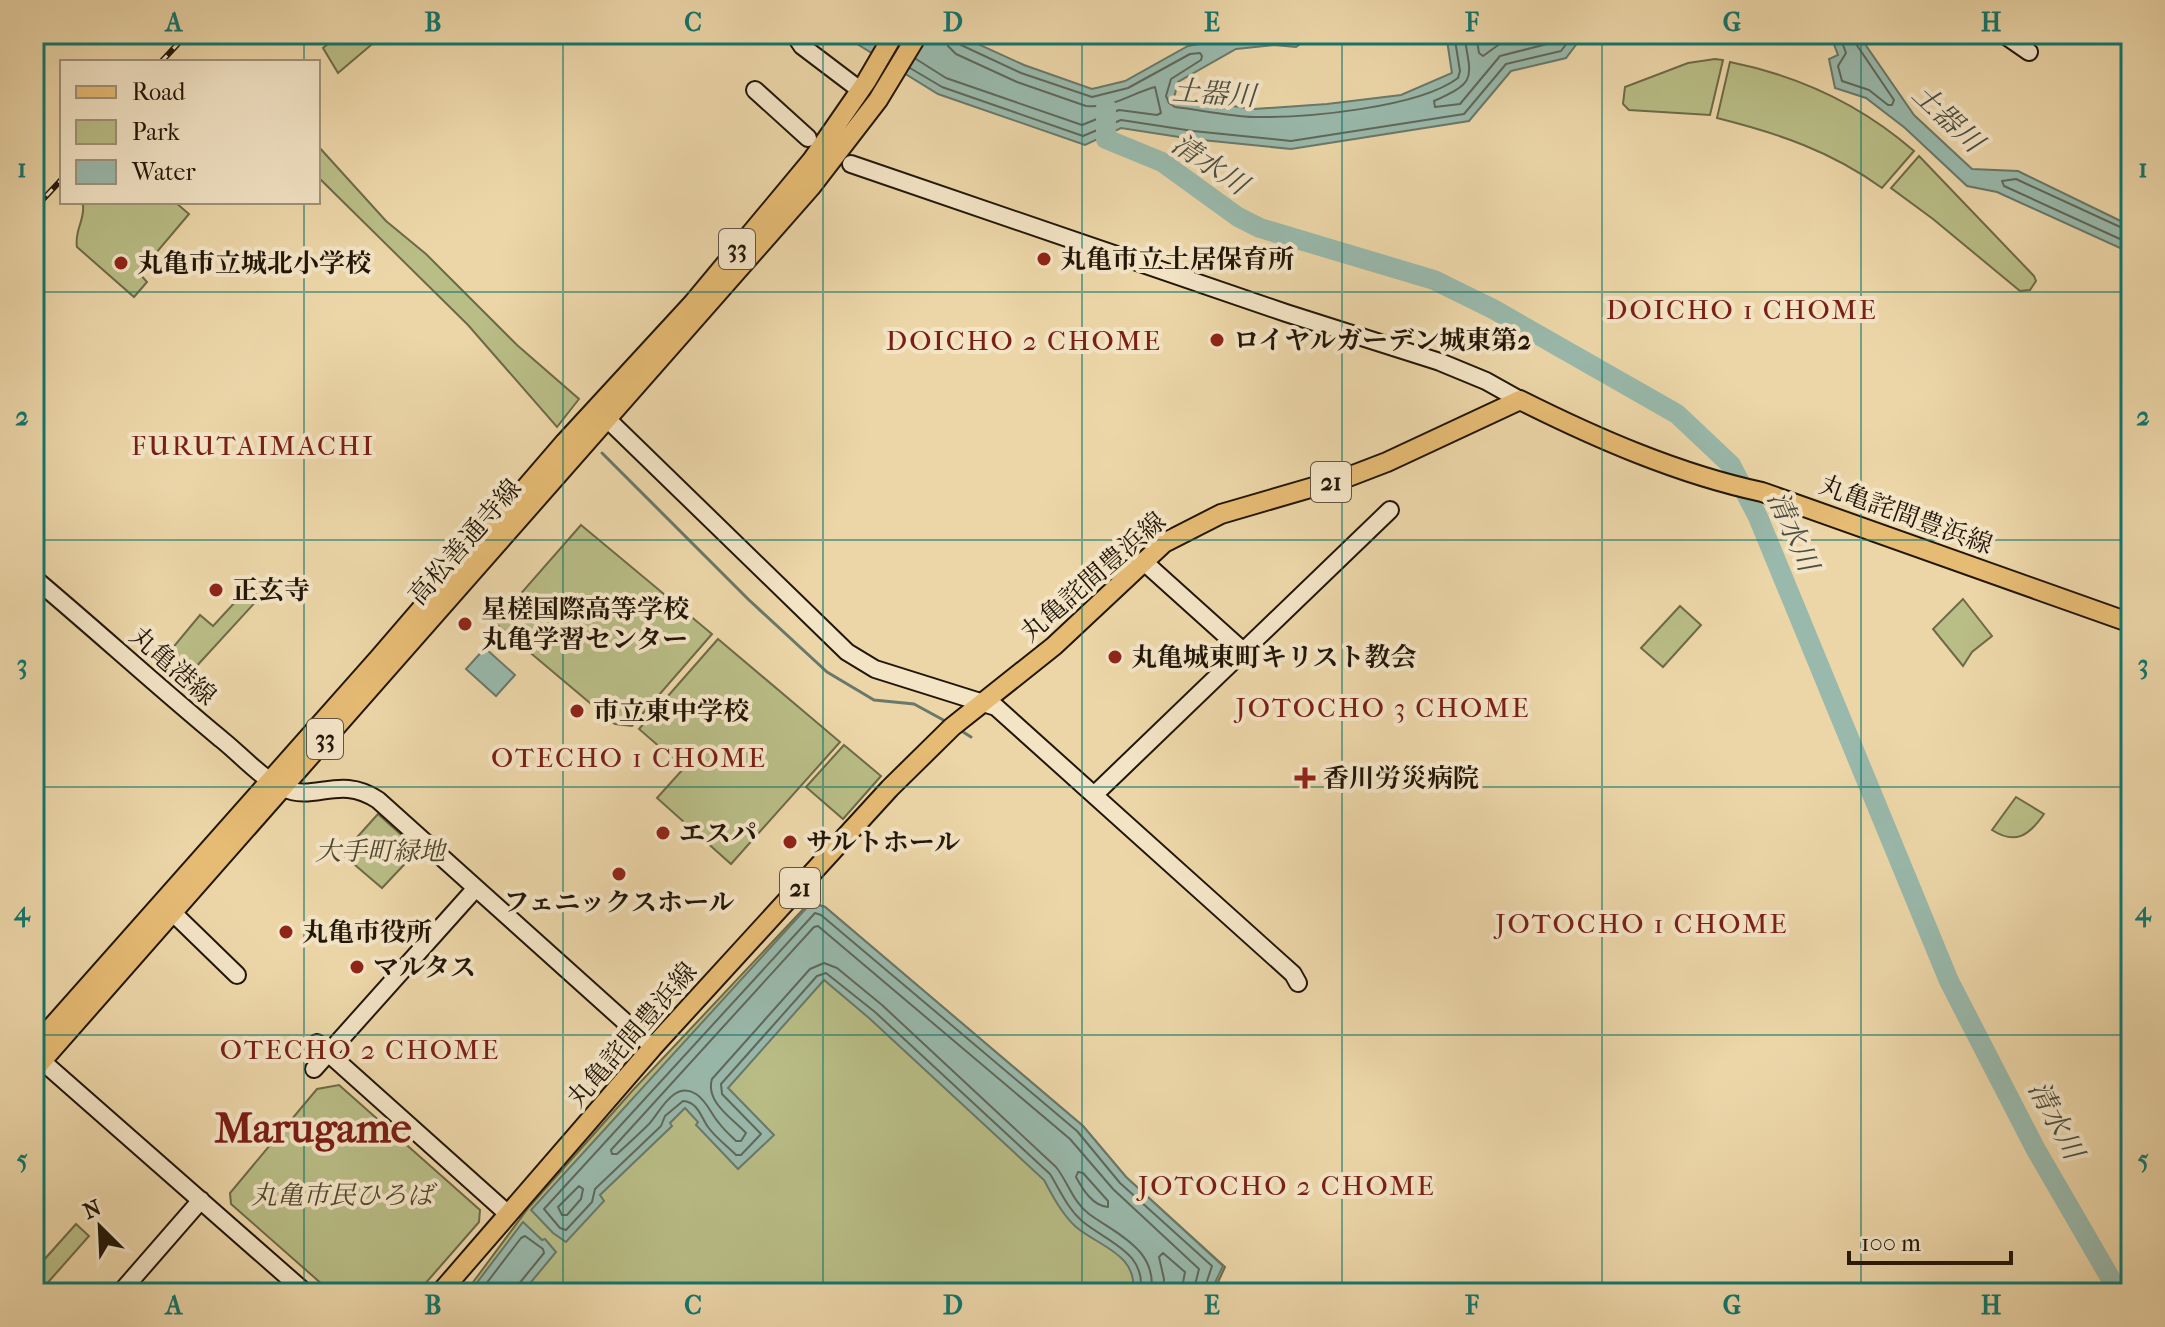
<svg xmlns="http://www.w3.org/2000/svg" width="2165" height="1327" font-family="'IM FELL French Canon','Noto Serif JP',serif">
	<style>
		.green { fill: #b9bd86; stroke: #6e6a47; stroke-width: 2 }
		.water { fill: #99b9ac; stroke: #69786a; stroke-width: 2 }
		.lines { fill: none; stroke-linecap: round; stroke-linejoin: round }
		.shore { stroke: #5e685a; stroke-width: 2 }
		.stream { stroke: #69786a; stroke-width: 3 }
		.river { stroke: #99b9ac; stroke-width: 20 }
		.secondary-casing { stroke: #221608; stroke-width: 20 }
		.primary-casing { stroke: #221608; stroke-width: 22 }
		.secondary { stroke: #f3e4c6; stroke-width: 16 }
		.primary { stroke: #e6bb74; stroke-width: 18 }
		.rail-casing { stroke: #221608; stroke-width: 6 }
		.rail { stroke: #f3e4c6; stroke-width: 3; stroke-dasharray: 9; stroke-linecap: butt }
		.grid { fill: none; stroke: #0f766e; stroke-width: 2; stroke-opacity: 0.55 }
		.poi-dot { fill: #8f2418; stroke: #f3e4c6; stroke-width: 3 }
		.labels { text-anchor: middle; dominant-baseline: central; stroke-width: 8; stroke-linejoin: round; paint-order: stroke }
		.shield { fill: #f3e4c6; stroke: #615441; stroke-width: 2 }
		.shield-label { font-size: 24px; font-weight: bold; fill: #221608 }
		.poi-label { font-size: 26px; font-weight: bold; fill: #221608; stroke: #f3e4c6; text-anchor: start }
		.street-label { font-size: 26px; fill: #221608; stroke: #f3e4c6 }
		.park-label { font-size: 26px; font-style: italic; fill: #4f482e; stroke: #f3e4c6 }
		.water-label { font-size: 28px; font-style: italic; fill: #4c4f41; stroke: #f3e4c6 }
		.neighbourhood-label { font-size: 28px; letter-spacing: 2px; fill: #7a1f14; stroke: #f3e4c6 }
		.town-label { font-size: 42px; font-weight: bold; fill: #7a1f14; stroke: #f3e4c6 }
		.neatline { fill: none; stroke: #0f766e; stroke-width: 3 }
		.grid-label { font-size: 26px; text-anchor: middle; font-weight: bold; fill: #0f766e }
	</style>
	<rect width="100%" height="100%" fill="#ecd6a8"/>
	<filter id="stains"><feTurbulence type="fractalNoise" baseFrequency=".0025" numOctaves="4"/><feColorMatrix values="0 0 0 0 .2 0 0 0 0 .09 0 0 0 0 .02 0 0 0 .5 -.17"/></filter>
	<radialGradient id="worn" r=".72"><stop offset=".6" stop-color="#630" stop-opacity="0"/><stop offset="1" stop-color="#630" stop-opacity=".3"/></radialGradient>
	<path class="green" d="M340 34H384L338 73 323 48Z
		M1715 59 1723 60 1710 115 1629 110 1623 104 1625 87 1688 63Z
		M1730 62C1800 76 1860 104 1914 151L1882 188C1831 151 1777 133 1717 118Z
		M318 146 386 221 426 254 517 345 579 399 557 427 468 325 318 177Z
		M1919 156 2034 276 2036 281 2030 290 2020 291 1933 219 1891 188Z
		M78 202H175L189 214 139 273 147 282 134 297 77 247C74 231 85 220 83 205Z
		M581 525 712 634 632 726 615 724 495 623Z
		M248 588 260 597 193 670 170 651 200 615 213 626Z
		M1963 599 1992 636 1972 652 1963 666 1933 629Z
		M1680 606 1701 625 1663 667 1641 648Z
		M718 639 840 742 731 864 657 798 684 768 639 729Z
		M844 745 881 776 843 819 806 787Z
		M2016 797 2044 814C2029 836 2015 845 1992 830Z
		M378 814 418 850 382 888 342 854Z
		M810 902 825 907 1083 1126 1126 1177 1225 1267 1213 1293H465L529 1207 633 1090Z
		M339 1085 480 1210 479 1222 417 1293H332L231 1204 230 1193 317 1089Z
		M76 1224 89 1236 43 1288 34 1280V1271Z"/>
	<path class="water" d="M841 34H956L1024 65 1092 89 1125 81 1188 46 1252 34H1314L1296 47 1274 45 1236 49 1178 82 1174 98 1254 109 1327 104 1401 95 1452 73 1446 34H1584L1566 58 1511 71 1469 121 1291 149 1192 139 1121 128 1085 145 938 94Z
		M1830 34H1858L1914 115 1972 169 2018 171 2131 226V253L1997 192 1967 186 1905 128 1866 98 1835 88 1829 59 1838 55Z
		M485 648 515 675 496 696 466 669Z
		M811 903 825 907 1083 1126 1126 1177 1223 1266 1210 1293H1133C1138 1254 1100 1247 1076 1227 1062 1214 1053 1197 1044 1180L869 1018 824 980 728 1088 774 1135 738 1169 696 1125 698 1122 685 1108 670 1123 672 1126 600 1195 604 1201 566 1242 553 1233 531 1210Z
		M523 1222 542 1240 545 1239 556 1252 522 1293H469Z"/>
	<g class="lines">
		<path class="shore" d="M956 34 957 41 961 45 1021 73 1092 97 1128 88 1190 54 1200 53 1202 56 1201 60 1171 79 1166 96 1169 103 1175 107C1201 110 1228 116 1254 117 1305 118 1418 108 1458 78L1460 71 1454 34
			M1464 34C1471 79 1478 81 1434 101L1435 107 1460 104 1500 56 1555 42 1562 34
			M1476 34 1479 53 1483 56 1501 43 1537 34
			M1839 34 1846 53 1838 66 1842 81 1869 90 1888 105H1892L1894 100 1854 41 1852 34
			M916 59 946 78 1082 125 1119 110 1157 115 1161 113 1155 87C1132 93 1111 109 1086 106L1017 82 956 54 948 46 946 34
			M910 68 942 87 1083 136 1121 120 1193 131 1291 141 1464 114 1506 64 1561 51 1574 34
			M2131 232 2016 179 2002 181 2004 186 2131 244
			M1078 1172 1083 1173 1108 1201V1207C1093 1206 1083 1190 1076 1177Z
			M579 1186 583 1189 581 1199 567 1215H562L558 1207Z
			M479 1293 521 1238 525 1236 543 1249 544 1253 518 1285 516 1293
			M1140 1293C1148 1253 1107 1242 1082 1221 1067 1208 1060 1190 1050 1174L875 1012 826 973 817 976 721 1084 722 1094 761 1134 741 1155H736C727 1146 715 1137 708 1127 701 1117 698 1102 683 1101L665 1116 661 1126 595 1189 592 1202 566 1230 560 1228 544 1209 815 913 821 915 1077 1131 1120 1183 1212 1266 1203 1293
			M1151 1293C1158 1250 1118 1235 1089 1214 1073 1202 1068 1182 1056 1167L882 1005 837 968 824 963 810 969 712 1079C705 1102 732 1118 746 1133L741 1141H736C730 1135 724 1130 719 1123 711 1114 707 1101 696 1094 674 1080 660 1112 649 1124 639 1134 628 1144 617 1154H612L611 1150 814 927 818 926 1070 1139 1113 1189 1199 1269 1193 1293
			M1163 1293 1164 1279 1159 1257 1163 1253 1185 1272 1181 1293"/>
		<path class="stream" d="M602 453 749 600 827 672 874 700 914 704 947 722
			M960 730 971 737"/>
		<path class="river" d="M1106 107V139L1162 162 1238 217 1260 228 1434 280 1493 309 1677 414 1731 465 1758 517 1949 981 2035 1148 2119 1293"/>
		<defs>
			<path id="secondary" d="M794 34 802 46 860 90
				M2003 34 2029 52
				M755 90 808 138
				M851 164 1286 313 1440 362 1486 381 1520 400
				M600 412 847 652 875 669 996 707 1293 974 1298 983
				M1143 561 1243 651
				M34 578C97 631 157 686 221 739 240 754 261 778 283 788 315 803 339 774 378 800L653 1047
				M1094 795 1390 510
				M166 906 237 975
				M317 1043 508 1214
				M34 1054 306 1293
				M314 1069 476 888
				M120 1293 201 1200"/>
			<path id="primary" d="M34 1047 378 659 565 442 693 303 812 160 866 82 894 34
				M34 1070 811 187 878 100 918 34
				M440 1293 653 1047 890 788 952 727 1054 646 1164 543 1221 514 1348 477 1387 462 1520 400C1596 438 1678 474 1762 492L2131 623"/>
		</defs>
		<use href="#secondary" class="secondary-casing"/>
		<use href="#primary" class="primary-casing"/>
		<use href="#secondary" class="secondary"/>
		<use href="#primary" class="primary"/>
		<defs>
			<path id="rail" d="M161 62 187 34
				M34 209 62 179"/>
		</defs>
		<use href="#rail" class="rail-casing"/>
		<use href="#rail" class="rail"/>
	</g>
	<path class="grid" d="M304 34V62M563 34V1293M823 34V1293M1082 34V1293M1342 34V1293M1602 34V1293M1861 34V1293M304 202V1293M34 292H2131M34 540H2131M34 787H2131M34 1035H2131"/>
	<g class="poi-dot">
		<circle cx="1044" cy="259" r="8"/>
		<circle cx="121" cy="263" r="8"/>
		<circle cx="1217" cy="340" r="8"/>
		<circle cx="216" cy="590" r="8"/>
		<circle cx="465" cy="624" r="8"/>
		<circle cx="1115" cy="657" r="8"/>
		<circle cx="577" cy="711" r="8"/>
		<path d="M1301 766h8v8h8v8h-8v8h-8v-8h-8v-8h8z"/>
		<circle cx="663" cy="833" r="8"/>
		<circle cx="790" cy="842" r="8"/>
		<circle cx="619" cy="874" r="8"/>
		<circle cx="286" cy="932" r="8"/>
		<circle cx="357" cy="967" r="8"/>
	</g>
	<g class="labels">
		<g class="shield">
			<rect x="719" y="229" width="36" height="40" rx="6"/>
			<rect x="1311" y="462" width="40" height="40" rx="6"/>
			<rect x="307" y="719" width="36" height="40" rx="6"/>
			<rect x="780" y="868" width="40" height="40" rx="6"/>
		</g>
		<g class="shield-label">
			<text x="737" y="249">33</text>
			<text x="1331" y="482">21</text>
			<text x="325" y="739">33</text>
			<text x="800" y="888">21</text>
		</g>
		<g class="poi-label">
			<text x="1060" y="259">丸亀市立土居保育所</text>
			<text x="137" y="263">丸亀市立城北小学校</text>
			<text x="1233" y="340">ロイヤルガーデン城東第2</text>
			<text x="232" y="590">正玄寺</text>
			<text x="481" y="609">星槎国際高等学校<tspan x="481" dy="30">丸亀学習センター</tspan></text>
			<text x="1131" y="657">丸亀城東町キリスト教会</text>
			<text x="593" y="711">市立東中学校</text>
			<text x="1323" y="778">香川労災病院</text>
			<text x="679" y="833">エスパ</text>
			<text x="806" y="842">サルトホール</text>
			<text x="619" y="902" text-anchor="middle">フェニックスホール</text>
			<text x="302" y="932">丸亀市役所</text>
			<text x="373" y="967">マルタス</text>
		</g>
		<g class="street-label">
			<text transform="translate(1906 515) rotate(20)">丸亀詫間豊浜線</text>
			<text transform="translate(465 542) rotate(-49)">高松善通寺線</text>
			<text transform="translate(1093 577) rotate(-41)">丸亀詫間豊浜線</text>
			<text transform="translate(173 666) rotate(41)">丸亀港線</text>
			<text transform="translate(632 1035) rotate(-49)">丸亀詫間豊浜線</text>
		</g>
		<g class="park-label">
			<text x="380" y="851">大手町緑地</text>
			<text x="342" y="1195">丸亀市民ひろば</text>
		</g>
		<g class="water-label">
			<text transform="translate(1214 93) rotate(4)">土器川</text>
			<text transform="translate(1948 118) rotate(43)">土器川</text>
			<text transform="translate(1210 164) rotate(34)">清水川</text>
			<text transform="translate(1793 531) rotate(66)">清水川</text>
			<text transform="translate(2056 1120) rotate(62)">清水川</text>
		</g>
		<g class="neighbourhood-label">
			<text x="1742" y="309">DOICHO 1 CHOME</text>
			<text x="1024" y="340">DOICHO 2 CHOME</text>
			<text x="253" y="445">FURUTAIMACHI</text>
			<text x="1383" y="707">JOTOCHO 3 CHOME</text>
			<text x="629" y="757">OTECHO 1 CHOME</text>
			<text x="1642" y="923">JOTOCHO 1 CHOME</text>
			<text x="360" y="1049">OTECHO 2 CHOME</text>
			<text x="1287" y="1185">JOTOCHO 2 CHOME</text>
		</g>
		<g class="town-label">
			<text x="313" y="1128">Marugame</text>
		</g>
	</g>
	<rect width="2165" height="1327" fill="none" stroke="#ecd6a8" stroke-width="88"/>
	<rect x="60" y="60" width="260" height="144" fill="#f3e4c6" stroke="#9f927a" stroke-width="2"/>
	<rect x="76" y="86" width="40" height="12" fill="#e6bb74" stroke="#9f927a" stroke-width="2"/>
	<text x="132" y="100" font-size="24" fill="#221608">Road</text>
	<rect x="76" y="120" width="40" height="24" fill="#b9bd86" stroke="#9f927a" stroke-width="2"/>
	<text x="132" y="140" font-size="24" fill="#221608">Park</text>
	<rect x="76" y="160" width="40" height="24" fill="#99b9ac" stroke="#9f927a" stroke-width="2"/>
	<text x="132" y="180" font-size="24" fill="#221608">Water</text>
	<g transform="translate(100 1227) rotate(336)" stroke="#f3e4c6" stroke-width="6" paint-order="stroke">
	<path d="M0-6L14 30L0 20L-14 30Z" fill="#221608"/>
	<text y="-12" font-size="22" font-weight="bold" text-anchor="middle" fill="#221608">N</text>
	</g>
	<path d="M1849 1251v12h162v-12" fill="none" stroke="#221608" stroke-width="4"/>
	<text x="1861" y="1251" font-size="24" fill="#221608" stroke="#f3e4c6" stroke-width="6" paint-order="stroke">100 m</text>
	<rect x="44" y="44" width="2077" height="1239" class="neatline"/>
	<g class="grid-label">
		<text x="174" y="31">A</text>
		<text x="433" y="31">B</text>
		<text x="693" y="31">C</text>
		<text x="953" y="31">D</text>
		<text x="1212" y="31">E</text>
		<text x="1472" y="31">F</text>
		<text x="1732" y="31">G</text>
		<text x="1991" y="31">H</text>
		<text x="22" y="177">1</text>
		<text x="2143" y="177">1</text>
		<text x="22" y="425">2</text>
		<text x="2143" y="425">2</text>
		<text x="22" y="673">3</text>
		<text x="2143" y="673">3</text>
		<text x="22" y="920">4</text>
		<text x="2143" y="920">4</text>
		<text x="22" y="1168">5</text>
		<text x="2143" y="1168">5</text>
		<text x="174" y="1314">A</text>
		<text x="433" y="1314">B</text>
		<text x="693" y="1314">C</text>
		<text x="953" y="1314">D</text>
		<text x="1212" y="1314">E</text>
		<text x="1472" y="1314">F</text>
		<text x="1732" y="1314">G</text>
		<text x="1991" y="1314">H</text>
	</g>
	<rect width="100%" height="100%" filter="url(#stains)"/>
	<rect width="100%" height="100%" fill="url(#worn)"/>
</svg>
